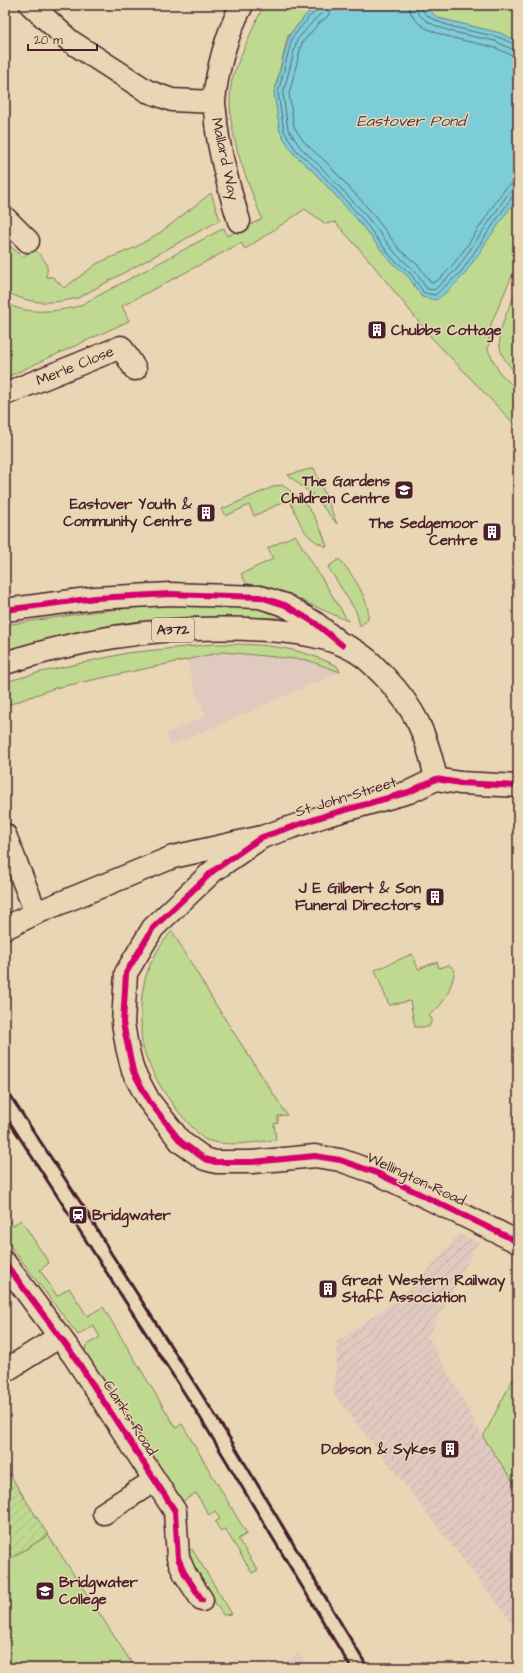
<svg xmlns="http://www.w3.org/2000/svg" width="523" height="1673" font-family="'Architects Daughter',sans-serif">
	<style>
		.built { fill: #e0cabf }
		.industrial { fill: url(#industrial-furrows) }
		.green { fill: #bfd990; stroke: #847c5e }
		.garden { fill: url(#garden-furrows); stroke: #847c5e }
		.water { fill: #7dcdd8; stroke: #698793 }
		.lines { fill: none; stroke-linecap: round; stroke-linejoin: round }
		.shore { stroke: #5e6570; stroke-width: 1 }
		.minor-casing { stroke: #4a1f2b; stroke-width: 25 }
		.primary-casing { stroke: #4a1f2b; stroke-width: 25 }
		.minor { stroke: #e8d6b4; stroke-width: 22 }
		.primary { stroke: #e8d6b4; stroke-width: 22 }
		.rail { stroke: #4a1f2b; stroke-width: 3 }
		.cycleway-casing { stroke: #e8d6b4; stroke-width: 8 }
		.cycleway { stroke: #d6006c; stroke-width: 6 }
		.labels { text-anchor: middle; dominant-baseline: central; stroke-width: 3; stroke-linejoin: round; paint-order: stroke }
		.shield { fill: #e8d6b4; stroke: #795654; stroke-width: 1 }
		.shield-label { font-size: 14px; font-weight: bold; fill: #4a1f2b }
		.street-label { font-size: 15px; fill: #4a1f2b; stroke: #e8d6b4 }
		.poi-label { font-size: 15px; font-weight: bold; fill: #4a1f2b; stroke: #e8d6b4; text-anchor: end }
		.water-label { font-size: 16px; font-style: italic; fill: #523945; stroke: #e8d6b4 }
	</style>
	<defs>
		<pattern id="industrial-furrows" width="10" height="10" patternUnits="userSpaceOnUse"><rect width="10" height="10" fill="#e0cabf"/><path d="M-1 1l2-2M0 10L10 0M9 11l2-2" fill="none" stroke="#c2ada4"/></pattern>
		<pattern id="garden-furrows" width="10" height="10" patternUnits="userSpaceOnUse"><rect width="10" height="10" fill="#bfd990"/><path d="M-1 1l2-2M0 10L10 0M9 11l2-2" fill="none" stroke="#a6ba7c"/></pattern>
	</defs>
	<rect width="100%" height="100%" fill="#e8d6b4"/>
	<filter id="ink" filterUnits="userSpaceOnUse"><feTurbulence type="fractalNoise" baseFrequency=".025" numOctaves="2"/><feDisplacementMap in="SourceGraphic" scale="8" xChannelSelector="R" yChannelSelector="G"/><feConvolveMatrix kernelMatrix="1 2 1 2 8 2 1 2 1" color-interpolation-filters="sRGB"/></filter>
	<g filter="url(#ink)">
		<path class="built" d="M223 652 307 660 340 672 170 746 166 733 206 716 194 687 187 659Z
			M299 1653 308 1668H276Z"/>
		<path class="industrial" d="M459 1234 478 1242 428 1336 483 1437 518 1489V1630L334 1394 337 1342 411 1289Z"/>
		<path class="green" d="M264 5H318L307 14 288 36 274 93 293 153 314 172 356 218 390 261 408 276 422 297 518 196V262L491 324 488 350 499 372 518 391V428L432 338 369 260 335 222 326 224 305 209 245 249 241 243 122 306 129 321 5 378V303C27 315 55 312 79 306L224 228 227 236 262 219C246 176 223 127 232 80 233 74 237 67 239 60 247 41 255 23 264 5Z
			M423 5 518 7V42L500 33 438 18Z
			M211 193 220 220 78 298C50 304 30 305 5 291V247H11L23 257 33 248C43 258 50 263 46 277H53L64 288 98 263 134 248 161 232Z
			M518 288V375C511 368 501 357 500 347 497 329 511 303 518 288Z
			M314 468 337 524 315 497 288 475Z
			M282 485C309 503 318 518 327 547 302 538 300 521 289 499L254 516 249 505 226 516 222 509 275 486Z
			M295 535 348 621 296 598 246 583 241 574 273 559 268 548Z
			M339 559C349 569 374 605 367 620 366 622 362 624 360 626L356 611 328 567Z
			M160 605C196 605 256 599 286 618L187 617 119 624 5 650V625L92 612Z
			M214 644C260 644 294 645 337 666L340 672 307 660 223 652 55 688 5 706V682L41 672 127 653Z
			M172 931 216 1005 287 1115 278 1116V1123L274 1124 276 1140C253 1142 226 1148 204 1139 180 1117 156 1085 145 1054 141 1044 141 1031 141 1021 140 984 148 959 172 931Z
			M412 954 418 969 437 962 439 968 449 965 455 970C451 988 445 1005 429 1015L432 1020 429 1027H415L410 1001 389 1005 375 970Z
			M5 1215 12 1226 21 1220 49 1263 40 1270 57 1296 69 1288 87 1316 103 1307 176 1428 182 1424 247 1534 238 1539 258 1570 252 1573 225 1529 221 1531 215 1522 220 1519 215 1511 209 1515 196 1493 180 1503 83 1353 85 1350 86 1346 100 1337 93 1325 78 1335 5 1239Z
			M513 1379 518 1382V1489L483 1437Z
			M48 1535 135 1668H5V1562Z
			M192 1549 232 1614 223 1615 193 1567 186 1552Z"/>
		<path class="garden" d="M5 1467 48 1535 5 1562Z"/>
		<path class="water" d="M318 5H423L438 18 500 33 518 42V196L464 275 448 291 436 300 422 297 408 276 390 261 356 218 314 172 293 153 280 132 274 93 289 36 307 14Z"/>
		<g class="lines">
			<path class="shore" d="M320 5 319 9 310 16 292 38 278 93 284 131 296 150 317 169 359 215 392 258 411 274 424 293 435 295 461 272 512 197 518 194
				M325 5 323 12 314 20 297 40 283 94 288 129 300 147 320 166 363 212 396 254 414 270 427 289 434 290 457 269 508 194 513 190 518 189
				M331 5 328 16 318 24 302 43 289 94 294 127 305 143 325 161 368 208 400 250 419 266 431 283C448 283 492 205 505 189L510 185 518 183
				M409 5C410 37 473 40 495 48 503 50 509 56 518 56
				M415 5C417 30 476 36 495 41 503 44 510 50 518 50
				M420 5C423 26 481 32 498 37 505 39 511 44 518 45"/>
			<defs>
				<path id="minor" d="M31 5 70 41 147 91 172 100 214 102
					M5 218 28 241
					M239 221C229 189 220 157 216 123 216 116 214 108 214 101 217 69 227 33 242 5
					M5 394 121 347 135 369
					M5 610 95 598 170 594 260 597 285 605 315 623 341 644
					M5 835 36 913
					M262 837 213 871 153 928 126 973 123 1023 127 1047 133 1071 149 1101 181 1142 205 1159 216 1162H252L315 1156 340 1160 377 1173 518 1242
					M5 928 36 913 173 857 262 837 324 816 409 792 436 779
					M5 1263 74 1356 175 1511 178 1558 185 1574 202 1600
					M5 1371 60 1336
					M104 1513 155 1480"/>
				<path id="primary" d="M5 663C90 636 178 624 267 630 298 632 339 637 364 657 371 662 378 670 384 676 415 708 427 735 436 779L460 783 518 786"/>
			</defs>
			<use href="#minor" class="minor-casing"/>
			<use href="#primary" class="primary-casing"/>
			<use href="#minor" class="minor"/>
			<use href="#primary" class="primary"/>
			<path class="rail" d="M5 1088 85 1209 111 1253 226 1432 368 1668
				M5 1115 201 1419 351 1668"/>
			<defs>
				<path id="cycleway" d="M5 610 95 598 170 594 260 597 285 605 315 623 342 645
					M518 786 460 783 436 779 409 792 324 816 262 837 213 871 153 928 126 973 123 1023 133 1071 149 1101 181 1142 205 1159 216 1162H252L315 1156 340 1160 377 1173 518 1242
					M5 1263 74 1356 175 1511 178 1558 185 1574 202 1600"/>
			</defs>
			<use href="#cycleway" class="cycleway-casing"/>
			<use href="#cycleway" class="cycleway"/>
		</g>
	</g>
	<defs>
		<symbol id="building-square" viewBox="-11 -11 22 22"><rect x="-9" y="-9" width="18" height="18" rx="4" fill="#4a1f2b" stroke="#e8d6b4"/><path d="M-4-6H4V6H1V3H-1V6H-4ZM-2.5-4.3h1.7v1.8h-1.7ZM.8-4.3h1.7v1.8H.8ZM-2.5-1h1.7V.8h-1.7ZM.8-1h1.7V.8H.8Z" fill="#fff"/></symbol>
		<symbol id="school-square" viewBox="-11 -11 22 22"><rect x="-9" y="-9" width="18" height="18" rx="4" fill="#4a1f2b" stroke="#e8d6b4"/><path d="M0-5L7-2L0 1L-7-2ZM-4 1L0 2.5L4 1V4Q0 6-4 4Z" fill="#fff"/></symbol>
		<symbol id="station-square" viewBox="-11 -11 22 22"><rect x="-9" y="-9" width="18" height="18" rx="4" fill="#4a1f2b" stroke="#e8d6b4"/><path d="M-3-6H3Q5-6 5-4V2Q5 4 3 4L4.5 6H3L1.5 4h-3L-3 6H-4.5L-3 4Q-5 4-5 2V-4Q-5-6-3-6ZM-3.5-4v3h7v-3ZM-3.5 1v1.5H-2V1ZM2 1v1.5H3.5V1Z" fill="#fff"/></symbol>
		<symbol id="university-square" viewBox="-11 -11 22 22"><rect x="-9" y="-9" width="18" height="18" rx="4" fill="#4a1f2b" stroke="#e8d6b4"/><path d="M0-5L7-2L0 1L-7-2ZM-4 1L0 2.5L4 1V4Q0 6-4 4Z" fill="#fff"/></symbol>
	</defs>
	<g fill-rule="evenodd">
		<use href="#building-square" x="366" y="319" width="22" height="22"/>
		<use href="#school-square" x="393" y="479" width="22" height="22"/>
		<use href="#building-square" x="195" y="502" width="22" height="22"/>
		<use href="#building-square" x="481" y="521" width="22" height="22"/>
		<use href="#building-square" x="424" y="886" width="22" height="22"/>
		<use href="#station-square" x="67" y="1204" width="22" height="22"/>
		<use href="#building-square" x="317" y="1278" width="22" height="22"/>
		<use href="#building-square" x="439" y="1438" width="22" height="22"/>
		<use href="#university-square" x="34" y="1580" width="22" height="22"/>
	</g>
	<g class="labels">
		<rect class="shield" x="152" y="618" width="42" height="24" rx="3"/>
		<g class="shield-label">
			<text x="173" y="630">A372</text>
		</g>
		<g class="street-label">
			<text transform="translate(225 159) rotate(78)">Mallard Way</text>
			<text transform="translate(75 366) rotate(-22)">Merle Close</text>
			<text transform="translate(346 797) rotate(-17)">St John Street</text>
			<text transform="translate(416 1179) rotate(25)">Wellington Road</text>
			<text transform="translate(130 1418) rotate(57)">Clarks Road</text>
		</g>
		<g class="poi-label">
			<text x="391" y="330" text-anchor="start">Chubbs Cottage</text>
			<text x="390" y="481">The Gardens<tspan x="390" dy="17">Children Centre</tspan></text>
			<text x="192" y="504">Eastover Youth &amp;<tspan x="192" dy="17">Community Centre</tspan></text>
			<text x="478" y="523">The Sedgemoor<tspan x="478" dy="17">Centre</tspan></text>
			<text x="421" y="888">J E Gilbert &amp; Son<tspan x="421" dy="17">Funeral Directors</tspan></text>
			<text x="92" y="1215" text-anchor="start">Bridgwater</text>
			<text x="342" y="1280" text-anchor="start">Great Western Railway<tspan x="342" dy="17">Staff Association</tspan></text>
			<text x="436" y="1449">Dobson &amp; Sykes</text>
			<text x="59" y="1582" text-anchor="start">Bridgwater<tspan x="59" dy="17">College</tspan></text>
		</g>
		<g class="water-label">
			<text x="411" y="121">Eastover Pond</text>
		</g>
	</g>
	<rect width="523" height="1673" fill="none" stroke="#e8d6b4" stroke-width="20"/>
	<rect x="10" y="10" width="503" height="1653" fill="none" stroke="#4a1f2b" stroke-width="1.5" filter="url(#ink)"/>
	<path d="M28 44v6h69v-6" fill="none" stroke="#4a1f2b" stroke-width="2"/>
	<text x="34" y="44" font-size="12" fill="#4a1f2b" stroke="#e8d6b4" stroke-width="3" paint-order="stroke">20 m</text>
</svg>
